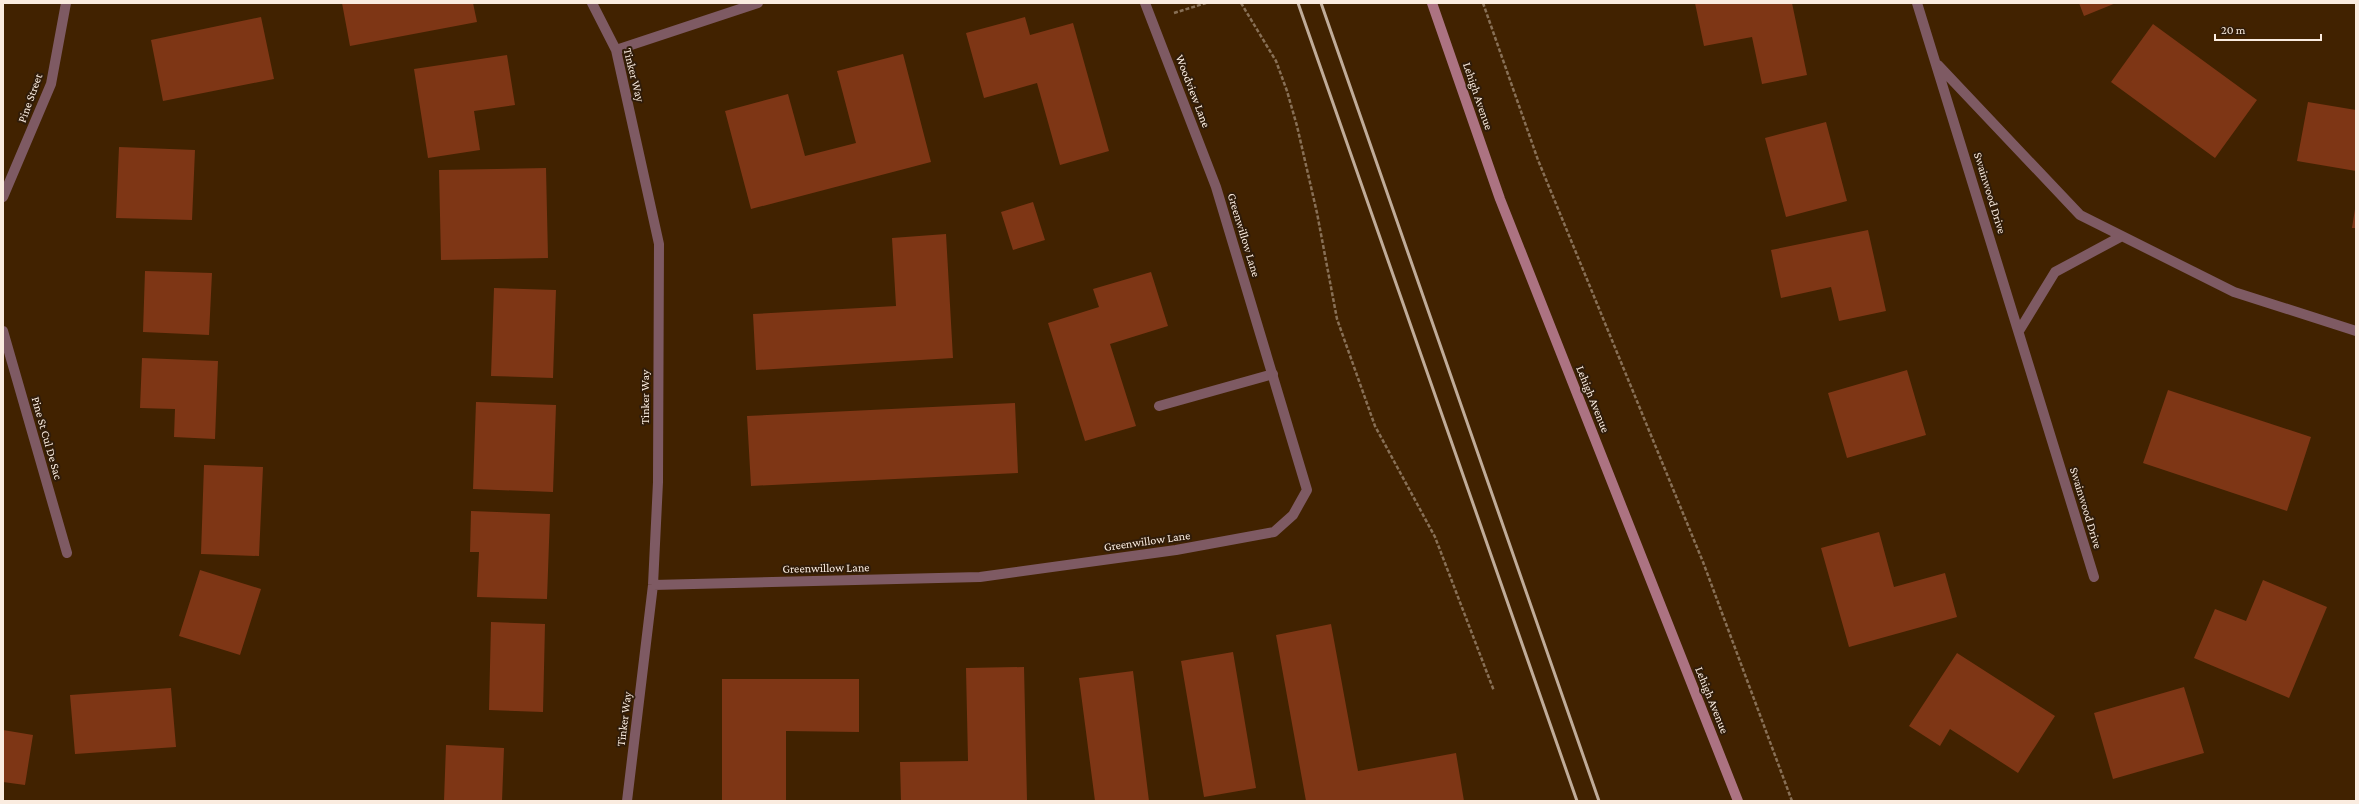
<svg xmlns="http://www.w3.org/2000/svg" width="2359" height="804" font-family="'Crimson Pro',serif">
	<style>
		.building { fill: #7e3615 }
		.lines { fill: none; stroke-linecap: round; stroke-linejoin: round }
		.path { stroke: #887056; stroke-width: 2.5; stroke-dasharray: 4 2; stroke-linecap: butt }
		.lane { stroke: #7e5a63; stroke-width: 10 }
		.street { stroke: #7e5a63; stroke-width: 10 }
		.secondary { stroke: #ac7382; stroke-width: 10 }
		.rail { stroke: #c0ac99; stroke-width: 3 }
		.labels { text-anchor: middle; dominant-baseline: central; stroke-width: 4; stroke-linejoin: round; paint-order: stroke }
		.street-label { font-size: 12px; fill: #faece0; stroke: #301c09 }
	</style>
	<rect width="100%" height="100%" fill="#412200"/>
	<path class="building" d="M342 3H473L477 22 350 46Z
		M1695 3H1792L1807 75 1762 84 1752 37 1704 46Z
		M2079 3H2116L2084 16Z
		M261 17 274 79 163 101 151 40Z
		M1025 17 1030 35 1073 23 1109 151 1060 165 1037 83 984 98 966 33Z
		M2153 24 2257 100 2215 158 2111 82Z
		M903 54 931 162 751 209 725 111 788 94 805 156 856 143 837 71Z
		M507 55 515 105 474 111 480 150 428 158 414 69Z
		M2308 102 2356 110V171L2297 161Z
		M1826 122 1847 201 1786 217 1765 138Z
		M119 147 195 150 192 220 116 218Z
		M546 168 548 258 441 260 439 170Z
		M1033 202 1045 240 1013 250 1001 212Z
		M2355 209H2356V228H2352Z
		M1868 230 1886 311 1839 321 1831 287 1781 298 1771 250Z
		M946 234 953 358 756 370 753 314 896 306 892 238Z
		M145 271 212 273 209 335 143 332Z
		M1151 272 1168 326 1110 344 1136 426 1085 441 1048 323 1099 307 1093 289Z
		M494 288 556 290 553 378 491 376Z
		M142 358 218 361 215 439 174 437 175 409 140 408Z
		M1907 370 1926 435 1847 458 1828 393Z
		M2168 390 2311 437 2287 511 2143 463Z
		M476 402 556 405 553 492 473 489Z
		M1015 403 1018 473 751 486 747 416Z
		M204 465 263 467 259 556 201 554Z
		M471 511 550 514 547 599 477 597 479 552H470Z
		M1879 532 1894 587 1945 573 1957 617 1849 647 1821 548Z
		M200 570 261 589 240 655 179 636Z
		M2263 580 2327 607 2289 698 2194 658 2215 609 2246 621Z
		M491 622 545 624 543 712 489 710Z
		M1331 624 1358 771 1456 753 1464 801H1306L1276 635Z
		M1233 652 1256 788 1204 797 1181 661Z
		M1957 653 2055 716 2018 773 1950 729 1940 746 1909 726Z
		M1024 667 1027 801H901L900 762 968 761 966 668Z
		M1133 671 1149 801H1095L1079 678Z
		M722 679H859V732L786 731V801H722Z
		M2184 687 2204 753 2113 779 2094 713Z
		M171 688 176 747 75 754 70 695Z
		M3 730 33 735 25 785 3 782Z
		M446 745 504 748 502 801H444Z"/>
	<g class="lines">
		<path class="path" d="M1241 3 1276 61 1287 91 1297 126 1317 213 1337 319 1375 426 1435 537 1494 691
			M1483 3 1538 160 1703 562 1792 801
			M1174 13 1206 3"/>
		<path class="lane" d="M1159 406 1273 374"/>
		<path class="street" d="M592 3 616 50 659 244 658 482 653 585 627 801
			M1917 3 2094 577
			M616 50 758 3
			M1938 65 2080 215 2234 292 2356 331
			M3 197 51 84 66 3
			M3 331 67 553
			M2019 331 2055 272 2122 236
			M653 585 980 577 1176 550 1274 532 1293 515 1307 490 1216 187 1145 3"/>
		<path class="secondary" d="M1432 3 1500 199 1738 801"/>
		<path class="rail" d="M1298 3 1577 801
			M1321 3 1599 801"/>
	</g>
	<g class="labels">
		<g class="street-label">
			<text transform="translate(634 75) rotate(76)">Tinker Way</text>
			<text transform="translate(1193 91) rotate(69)">Woodview Lane</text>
			<text transform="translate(1478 96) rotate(71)">Lehigh Avenue</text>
			<text transform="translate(30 98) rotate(-70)">Pine Street</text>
			<text transform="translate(1990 193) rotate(73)">Swainwood Drive</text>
			<text transform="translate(1244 235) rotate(73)">Greenwillow Lane</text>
			<text transform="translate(645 397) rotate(-90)">Tinker Way</text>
			<text transform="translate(1593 399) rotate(68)">Lehigh Avenue</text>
			<text transform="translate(47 438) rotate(74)">Pine St Cul De Sac</text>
			<text transform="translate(2086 508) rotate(73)">Swainwood Drive</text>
			<text transform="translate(1147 541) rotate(-8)">Greenwillow Lane</text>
			<text transform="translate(826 568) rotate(-1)">Greenwillow Lane</text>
			<text transform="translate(1712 700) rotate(68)">Lehigh Avenue</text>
			<text transform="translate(624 719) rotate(-83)">Tinker Way</text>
		</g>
	</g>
	<rect width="2359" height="804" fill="none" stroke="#faece0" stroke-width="8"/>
	<path d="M2215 34v6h106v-6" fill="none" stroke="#faece0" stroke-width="2"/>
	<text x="2221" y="34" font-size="12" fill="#faece0" stroke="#301c09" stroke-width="3" paint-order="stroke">20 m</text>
</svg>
